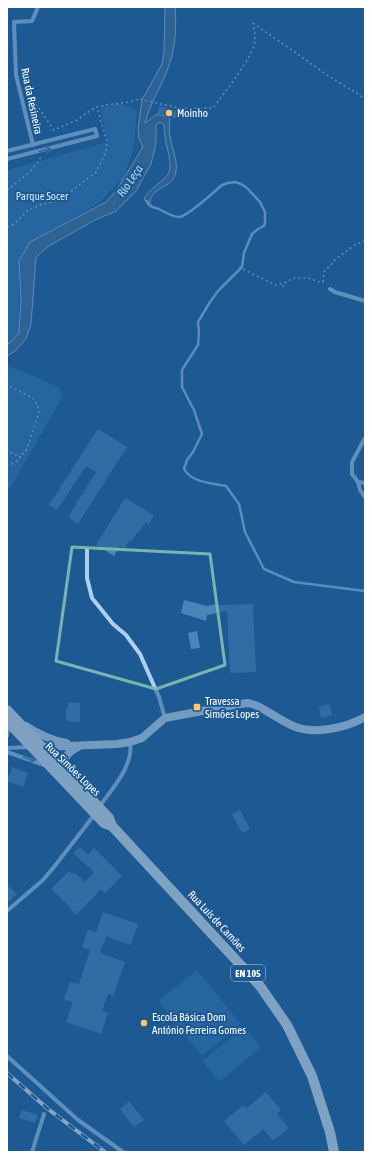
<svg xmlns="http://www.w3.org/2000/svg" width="372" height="1159" font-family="'Asap Condensed',sans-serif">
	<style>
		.green { fill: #3173af }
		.water { fill: #467098; stroke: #a2ccf0 }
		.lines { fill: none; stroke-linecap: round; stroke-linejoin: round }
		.stream { stroke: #a2ccf0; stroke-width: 2.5 }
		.building { fill: #4a85ba }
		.path { stroke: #aed0ee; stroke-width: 1.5; stroke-dasharray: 2 3; stroke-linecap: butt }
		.street { stroke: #aed0ee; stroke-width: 4 }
		.secondary { stroke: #dbebfa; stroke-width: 8 }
		.primary { stroke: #f5faff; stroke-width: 10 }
		.rail-casing { stroke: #fff; stroke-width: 4 }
		.rail { stroke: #1d5992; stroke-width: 2.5; stroke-dasharray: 8; stroke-linecap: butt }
		.oneway { stroke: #487dae }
		.marked { fill: none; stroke: #7bb4af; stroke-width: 3; stroke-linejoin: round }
		.poi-dot { fill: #fdc86d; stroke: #1d5992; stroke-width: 1.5 }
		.labels { text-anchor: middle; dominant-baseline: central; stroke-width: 4; stroke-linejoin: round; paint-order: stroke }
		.shield { fill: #1d5992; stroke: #bbcdde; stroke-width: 1 }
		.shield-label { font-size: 10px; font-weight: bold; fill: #fff }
		.street-label { font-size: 11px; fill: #fff; stroke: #1d5992 }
		.poi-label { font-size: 11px; fill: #fff; stroke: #1d5992; text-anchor: start }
		.park-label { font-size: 11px; fill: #d4e8fa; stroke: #1d5992 }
		.water-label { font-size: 12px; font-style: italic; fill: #badaf5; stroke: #1d5992 }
	</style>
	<rect width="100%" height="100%" fill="#1d5992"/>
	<path class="green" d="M118 103 137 110 134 146 124 177 98 204 30 242 19 261V333L12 341 7 344V170L108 142 100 108Z
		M9 366 59 387 62 392 63 396 9 490 7 489V368Z
		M197 970 241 1024 202 1056 158 1001Z
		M244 1027 261 1047 219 1082 202 1061Z"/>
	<path class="water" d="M165 7H175C177 29 175 51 167 71 160 89 150 104 145 123L157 114 169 117 170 120C169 127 169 134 171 141 173 153 179 163 175 175 170 190 148 187 150 206L144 199C149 189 159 184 166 177 174 168 168 153 166 143 165 137 164 131 164 125L160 122 156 125V143L151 164 136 191 116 211 95 220 49 246 36 257 31 324 26 339 15 351 7 356V344L12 341 19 333 21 301 19 261 30 242 106 202 116 191 143 147 139 139 138 129 142 100 162 64 164 52Z"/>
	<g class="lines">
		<path class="stream" d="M147 201C149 207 153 207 159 209 165 212 172 217 179 217 187 217 215 191 222 185L228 183 235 182 241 184 247 188 260 202 265 212V223L264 226 258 229 252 234 244 253 242 267 218 291 210 302 198 322 199 333 198 345 182 370V387L194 410 202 434 193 452 187 460 184 469C192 483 212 483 226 486L239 504 245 532 264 569 294 582 365 591"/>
	</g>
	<path class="building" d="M159 106 181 112 179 119 157 114Z
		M98 429 127 447 78 524 68 517 96 472 86 466 57 510 49 505Z
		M125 498 154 515 149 524 146 522 139 532 138 531 132 541 130 540 124 549 120 546 114 556 96 545Z
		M184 600 207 606 216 604 217 605 253 604 256 672 230 673 227 611 207 615 206 621 181 613Z
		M197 631 200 648 191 649 188 633Z
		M68 702 80 703V722L67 721V719H66V709H68Z
		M329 704 332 715 321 718 319 707Z
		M12 767 28 773 23 787 7 781Z
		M240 810 250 829 242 833 232 814Z
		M80 847 88 855 94 848 122 876 105 893 101 889 76 915 70 909 71 908 51 889 69 871 72 874 74 872 85 882 94 872 73 853Z
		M7 885 17 894 7 903Z
		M103 912 138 924 131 945 106 936 100 953 125 962 113 996 108 994 102 1011 108 1013 101 1034 66 1022 73 1002 64 999 70 982 79 984 90 950 82 947 88 930 96 932Z
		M266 1092 281 1110 277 1114 289 1128 273 1141 263 1129 244 1145 224 1121 243 1105 247 1108Z
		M129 1101 144 1120 134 1127 120 1109Z
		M22 1110 38 1115 35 1123 19 1118Z"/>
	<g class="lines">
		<path class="path" d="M253 23 333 79 360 95 365 100
			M27 94 28 93 54 130 77 120 91 110 97 107 105 105 130 102 139 99 179 108H213C223 95 256 53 255 39 255 34 254 28 253 23
			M7 190C19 181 34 170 41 157
			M7 227 14 224 27 211 40 205 60 200 96 172 106 152 107 142 97 107
			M239 267 275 285 284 283 294 278H308L323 283
			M323 282 324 272 337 258 355 245 365 241
			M283 287 284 283
			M7 383 9 386 33 398 37 404 39 412 27 449 15 463 7 466
			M7 449 9 452 21 457"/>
		<path class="street" d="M33 145 16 75 14 22 32 21 38 7
			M7 151 95 129 97 136 7 159
			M330 289 335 292 365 301
			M365 438 352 462V474L358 482 360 490 365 497
			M358 482 365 483
			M87 549V578L92 598 113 624 126 635 140 654 159 697 165 718
			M7 736 8 725
			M7 748 31 747
			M7 752 44 765
			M102 803C114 787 134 764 130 742
			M7 911 43 880 54 867 95 814
			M7 1056 78 1120 123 1152
			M32 1152 44 1114"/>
		<path class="secondary" d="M26 726C38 734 51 740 66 743
			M39 746 42 747 117 744 130 742 142 738 165 718 240 704 248 703 255 705C268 711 280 720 293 726 314 735 346 728 365 717
			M67 774C62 761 65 753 78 747"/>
		<path class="primary" d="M7 710 109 818 112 826 260 986 287 1025 312 1076 330 1132 334 1152
			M7 721 104 823 112 826"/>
		<defs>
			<path id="rail" d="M7 1073 48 1109 105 1152"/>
		</defs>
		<use href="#rail" class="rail-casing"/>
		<use href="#rail" class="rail"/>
	</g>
	<defs><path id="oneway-shaft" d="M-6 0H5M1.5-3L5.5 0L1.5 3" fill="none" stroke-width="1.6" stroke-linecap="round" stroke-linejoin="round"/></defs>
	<g class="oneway">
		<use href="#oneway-shaft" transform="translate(45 150) rotate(-14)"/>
		<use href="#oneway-shaft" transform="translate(29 759) rotate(19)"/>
	</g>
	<path d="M0 0H372V1159H0ZM72 547 210 554 225 665 156 689 56 661Z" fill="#1d5992" fill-opacity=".55" fill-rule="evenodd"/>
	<path class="marked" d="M72 547 210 554 225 665 156 689 56 661Z"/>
	<g class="poi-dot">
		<circle cx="169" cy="113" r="4"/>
		<rect x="193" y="703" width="8" height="8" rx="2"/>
		<circle cx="144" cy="1023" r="4"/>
	</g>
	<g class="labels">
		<rect class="shield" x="231" y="965" width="34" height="16" rx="3"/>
		<g class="shield-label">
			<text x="248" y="973">EN 105</text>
		</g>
		<g class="street-label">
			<text transform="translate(32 101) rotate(78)">Rua da Resineira</text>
			<text transform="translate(73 769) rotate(44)">Rua Simões Lopes</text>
			<text transform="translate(217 921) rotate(47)">Rua Luís de Camões</text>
		</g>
		<g class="poi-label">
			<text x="177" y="113">Moinho</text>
			<text x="205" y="701">Travessa<tspan x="205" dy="13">Simões Lopes</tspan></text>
			<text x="152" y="1017">Escola Básica Dom<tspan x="152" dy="13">António Ferreira Gomes</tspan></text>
		</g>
		<g class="park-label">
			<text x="42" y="196">Parque Socer</text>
		</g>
		<g class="water-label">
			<text transform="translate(130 181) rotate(-56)">Rio Leça</text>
		</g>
	</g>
	<rect width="372" height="1159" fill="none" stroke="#ffffff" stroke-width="16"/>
</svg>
